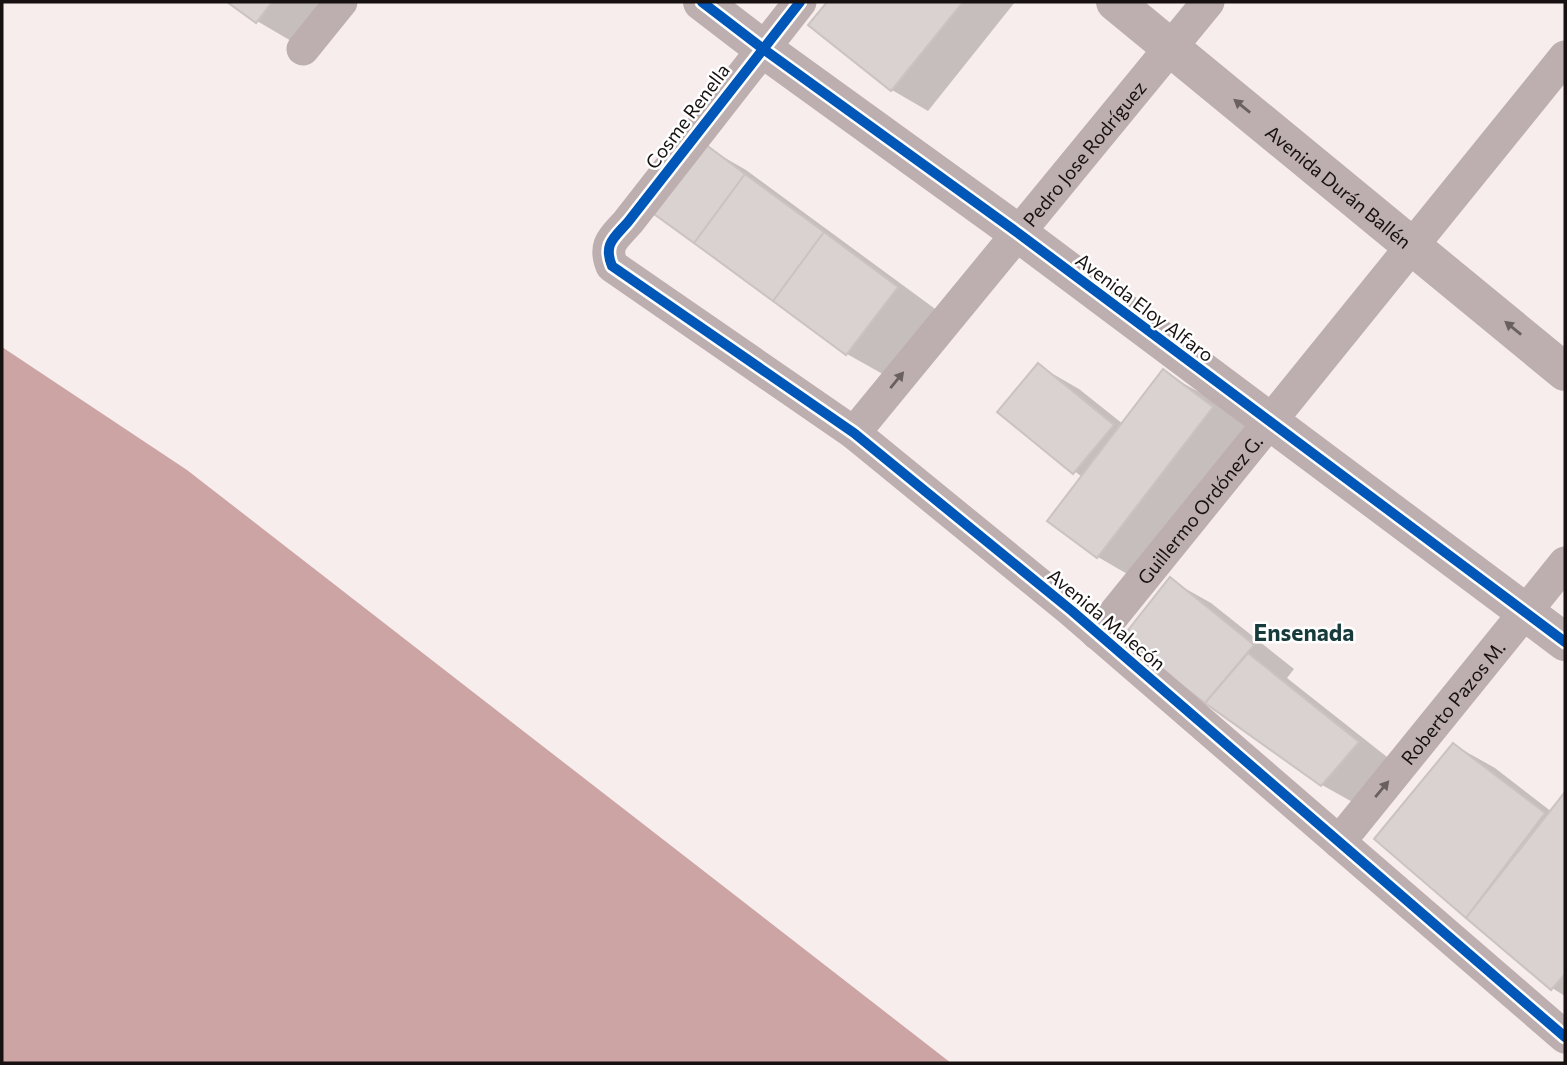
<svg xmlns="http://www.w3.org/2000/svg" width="1567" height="1065" font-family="Commissioner,sans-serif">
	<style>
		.water { fill: #cca4a4 }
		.shadow { fill: #0003 }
		.building { fill: #dad1d1; stroke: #cbc2c2; stroke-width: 2 }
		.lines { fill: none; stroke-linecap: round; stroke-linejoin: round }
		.minor { stroke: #bdafaf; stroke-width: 33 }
		.tertiary { stroke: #bdafaf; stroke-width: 38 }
		.cycleway-casing { stroke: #fff; stroke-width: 15 }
		.cycleway { stroke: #0057b8; stroke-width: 10 }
		.oneway { fill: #6a6060 }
		.labels { text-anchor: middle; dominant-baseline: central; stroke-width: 5; stroke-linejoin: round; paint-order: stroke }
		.street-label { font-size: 19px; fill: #181111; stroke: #fff }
		.quarter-label { font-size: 23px; font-weight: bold; fill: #173a3b; stroke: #fff }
	</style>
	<rect width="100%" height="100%" fill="#f8eded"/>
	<path class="water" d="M2 347 187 470 951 1063H2Z"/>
	<path class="shadow" d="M230 2H329L298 45 257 21Z
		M829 2H1015L928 111 892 90 810 25Z
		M706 147 746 170 938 311 888 377 847 354Z
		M1039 366 1079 389 1123 424 1163 372 1206 396 1254 433 1141 582 1098 557 1082 477 1000 412Z
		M1170 580 1211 603 1294 669 1287 678 1401 768 1365 809 1322 785 1206 701Z
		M1454 745 1495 768 1552 812 1565 795V996L1552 988 1467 917Z"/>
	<path class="building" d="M227 2H272L256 23Z
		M827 2H963L891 91 808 25Z
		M705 144 745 174 694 243 654 214Z
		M745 174 824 232 773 301 694 243Z
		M824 232 898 287 846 355 773 301Z
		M1038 363 1114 425 1073 474 997 412Z
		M1163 369 1213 407 1097 558 1047 521Z
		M1170 577 1254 645 1205 703 1121 639Z
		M1248 653 1359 742 1321 786 1205 703Z
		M1453 743 1545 813 1466 918 1374 839Z
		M1565 792V974L1551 990 1466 918Z"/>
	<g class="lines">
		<g class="minor">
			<path d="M800 2 628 222C614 238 603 244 612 266L854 433 1072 611 1565 1037"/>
			<path d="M303 49 341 2"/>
			<path id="s1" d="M854 433 1208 2"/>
			<path id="s2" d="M1098 634 1565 57"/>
			<path id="s3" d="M1339 842 1565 563"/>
		</g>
		<g class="tertiary">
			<path d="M702 2 762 48 1018 233 1565 642"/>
			<path id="s4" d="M1115 2 1565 372"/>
		</g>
		<defs>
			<path id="cycleway" d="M702 2 762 48 1018 233 1565 642
				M800 2 628 222C614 238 603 244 612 266L854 433 1072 611 1565 1037"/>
		</defs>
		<use href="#cycleway" class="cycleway-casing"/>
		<use href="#cycleway" class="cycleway"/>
	</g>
	<defs><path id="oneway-solid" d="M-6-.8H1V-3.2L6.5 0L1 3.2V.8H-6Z" transform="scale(1.75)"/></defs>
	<g class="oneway">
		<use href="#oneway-solid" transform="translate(1242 106) rotate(-141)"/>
		<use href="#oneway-solid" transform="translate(1513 328) rotate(-141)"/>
		<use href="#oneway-solid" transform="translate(897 380) rotate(-51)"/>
		<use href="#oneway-solid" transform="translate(1382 789) rotate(-50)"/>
	</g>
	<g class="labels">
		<g class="street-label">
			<text transform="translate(687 116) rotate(-53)">Cosme Renella</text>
			<text stroke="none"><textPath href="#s1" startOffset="362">Pedro Jose Rodríguez</textPath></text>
			<text stroke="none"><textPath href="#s4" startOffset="290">Avenida Durán Ballén</textPath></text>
			<text transform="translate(1145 307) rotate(37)">Avenida Eloy Alfaro</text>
			<text stroke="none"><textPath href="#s2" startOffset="161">Guillermo Ordónez G.</textPath></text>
			<text transform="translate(1107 619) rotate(40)">Avenida Malecón</text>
			<text stroke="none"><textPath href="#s3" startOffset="180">Roberto Pazos M.</textPath></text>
		</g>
		<g class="quarter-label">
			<text x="1304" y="632">Ensenada</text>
		</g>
	</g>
	<rect width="1567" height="1065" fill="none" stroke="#181111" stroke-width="7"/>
</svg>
